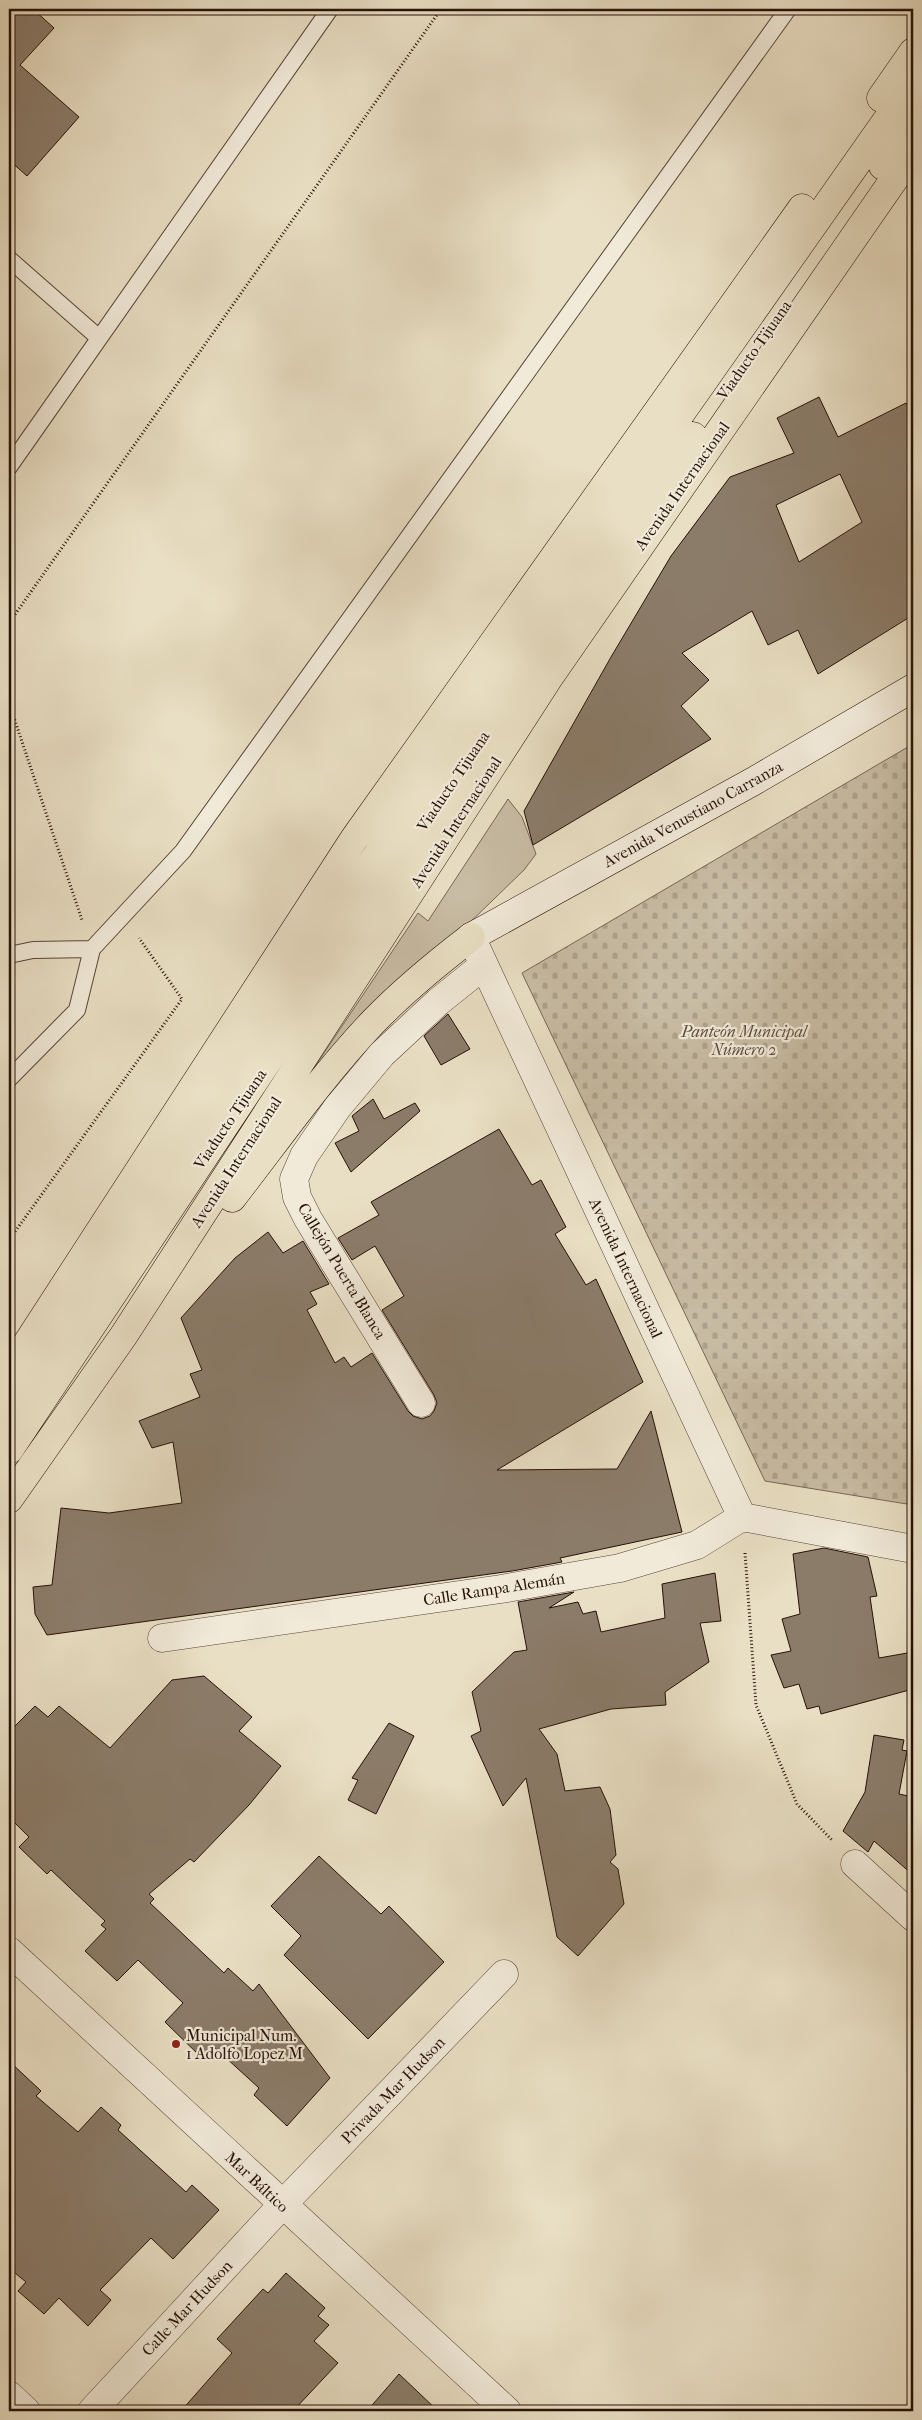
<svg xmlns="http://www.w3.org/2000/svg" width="922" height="2420" font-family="'IM FELL French Canon',serif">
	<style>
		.green { fill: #c8bca4; stroke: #776656 }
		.cemetery { fill: url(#cemetery-stones); stroke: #776656 }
		.building { fill: #8b7c6a; stroke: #261108; fill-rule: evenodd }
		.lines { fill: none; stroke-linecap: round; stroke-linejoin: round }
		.lane-casing { stroke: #574437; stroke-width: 18 }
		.street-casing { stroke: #574437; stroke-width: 29 }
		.secondary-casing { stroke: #261108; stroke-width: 29 }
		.highway-casing { stroke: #261108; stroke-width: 29 }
		.path { stroke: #261108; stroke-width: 3; stroke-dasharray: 1 2.5; stroke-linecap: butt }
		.lane { stroke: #f1ead9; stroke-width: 16 }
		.street { stroke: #f1ead9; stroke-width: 28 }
		.secondary { stroke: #f1ead9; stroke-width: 28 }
		.highway { stroke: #e9dfc4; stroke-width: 28 }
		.poi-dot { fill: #8f2418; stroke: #f1ead9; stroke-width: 2 }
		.labels { text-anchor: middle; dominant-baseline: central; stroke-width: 4.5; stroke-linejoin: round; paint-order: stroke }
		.street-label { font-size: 16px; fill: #261108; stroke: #f1ead9 }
		.park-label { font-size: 16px; font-style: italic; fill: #5f4d3f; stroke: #f1ead9 }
		.poi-label { font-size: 16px; fill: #261108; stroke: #f1ead9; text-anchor: start }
	</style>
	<defs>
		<pattern id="cemetery-stones" width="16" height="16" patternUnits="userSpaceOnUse" patternTransform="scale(1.25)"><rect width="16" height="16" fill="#c8bca4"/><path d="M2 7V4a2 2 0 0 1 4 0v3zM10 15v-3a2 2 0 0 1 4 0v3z" fill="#aca18c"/></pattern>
	</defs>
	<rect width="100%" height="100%" fill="#e9dfc4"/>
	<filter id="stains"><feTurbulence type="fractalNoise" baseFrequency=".004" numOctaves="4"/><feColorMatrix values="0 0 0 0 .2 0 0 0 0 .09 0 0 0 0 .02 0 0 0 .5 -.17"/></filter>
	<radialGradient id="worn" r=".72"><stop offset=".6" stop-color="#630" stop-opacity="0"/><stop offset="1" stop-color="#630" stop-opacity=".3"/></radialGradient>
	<path class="green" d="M508 799 522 817 536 854 524 870 461 931 285 1111 418 913 428 921Z"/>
	<path class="cemetery" d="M913 744V1505L765 1481 522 973Z"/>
	<path class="building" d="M9 9H33L54 28 20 65 79 117 27 176 9 160Z
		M819 397 838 437 906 403 913 417V615L818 674 798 630 768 645 752 611 682 653 709 680 681 706 711 739 533 845 524 811 611 657 671 556 730 477 794 453 777 418ZM840 474 862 522 799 562 776 505Z
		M448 1014 470 1049 441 1065 424 1036Z
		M373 1099 384 1119 415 1103 420 1111 351 1172 335 1143 359 1131 352 1116Z
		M499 1129 532 1185 541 1180 566 1227 555 1234 586 1285 596 1279 643 1382 497 1470 617 1469 651 1411 682 1532 560 1558 562 1562 512 1571 47 1635 35 1614 33 1587 52 1585 61 1508 109 1513 182 1503 173 1442 152 1448 139 1421 200 1397 190 1374 202 1370 181 1318 235 1258 268 1232 283 1253 303 1241 329 1284 310 1292 317 1304 307 1310 335 1363 344 1357 351 1367 372 1353 408 1411 413 1416 422 1419 430 1416 434 1411 437 1403 434 1395 382 1310 404 1296 375 1246 352 1260 338 1238 379 1215 371 1202Z
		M824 1548 868 1557 877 1596 870 1597 879 1658 913 1652V1689L821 1714 819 1706 807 1709 799 1684 784 1688 771 1655 791 1651 782 1619 800 1614 793 1554Z
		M715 1573 721 1621 700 1623 709 1662 665 1692 666 1705 611 1709 539 1729 557 1754 565 1791 600 1787 610 1809 616 1855 610 1862 618 1869 624 1904 578 1956 557 1937 526 1778 503 1806 471 1736 481 1731 472 1692 514 1652 527 1650 518 1602 574 1592 549 1608 578 1602 583 1614 596 1611 601 1632 665 1618 662 1584Z
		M204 1676 252 1717 239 1731 281 1766 249 1805 194 1862 190 1859 149 1894 154 1899 150 1903 224 1973 228 1968 253 1991 259 1984 330 2078 287 2126 254 2095 259 2088 213 2046 202 2058 165 2022 183 2003 138 1960 117 1981 85 1951 106 1929 101 1925 105 1921 51 1870 47 1874 19 1847 29 1837 9 1817V1732L35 1706 48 1717 59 1706 110 1748 172 1680Z
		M389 1723 414 1736 376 1814 348 1800 358 1780 352 1778Z
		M874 1735 904 1740 902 1750 907 1751 899 1794 913 1797V1875L874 1841 868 1852 843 1831 865 1792Z
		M319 1856 381 1914 389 1906 444 1962 368 2039 284 1955 301 1936 271 1906Z
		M9 2061 41 2091 36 2096 78 2132 101 2107 121 2125 118 2130 186 2192 192 2185 219 2210 173 2259 151 2238 100 2290 111 2300 88 2326 59 2298 44 2314 18 2291 26 2282 9 2268Z
		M286 2273 325 2308 318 2316 329 2325 314 2341 338 2363 293 2411H181L232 2353 217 2339 263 2289 268 2293Z
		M399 2374 438 2411H367Z"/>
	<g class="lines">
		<defs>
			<path id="lane" d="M9 259 99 338
				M9 467 330 9
				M9 955 33 950 92 949 183 851 788 9
				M9 1079 77 1010 92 949"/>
			<path id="street" d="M471 937 742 1517
				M421 1403 308 1219 297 1197 294 1179 304 1156 337 1108 382 1054 438 1002 484 965
				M742 1517 913 1549
				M162 1638 501 1589 620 1568 697 1545 742 1517
				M855 1864 913 1917
				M9 1951 507 2411
				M9 2395 26 2411
				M92 2411 282 2205 504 1974"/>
			<path id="secondary" d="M471 937 754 781 913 688"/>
			<path id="highway" d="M881 98 913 52
				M883 166 913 122
				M232 1198C278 1139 321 1077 373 1022 403 991 437 963 471 937
				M9 1371 354 839 802 208
				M9 1409 496 676 913 83
				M9 1450 517 686 693 436
				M9 1499 124 1335 550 676 913 152"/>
		</defs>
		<use href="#lane" class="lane-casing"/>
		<use href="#street" class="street-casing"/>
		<use href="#secondary" class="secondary-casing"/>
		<use href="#highway" class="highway-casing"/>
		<path class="path" d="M9 623 441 9
			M9 703 82 920
			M9 1240 182 999 139 938
			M745 1553 756 1705 797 1804 833 1841"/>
		<use href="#lane" class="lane"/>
		<use href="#street" class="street"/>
		<use href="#secondary" class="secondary"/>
		<use href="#highway" class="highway"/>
	</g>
	<circle class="poi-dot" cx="176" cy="2044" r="5"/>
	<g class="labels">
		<g class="street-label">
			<text transform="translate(754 350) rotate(-55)">Viaducto Tijuana</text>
			<text transform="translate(682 486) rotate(-55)">Avenida Internacional</text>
			<text transform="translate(453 781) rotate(-56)">Viaducto Tijuana</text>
			<text transform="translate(693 814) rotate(-29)">Avenida Venustiano Carranza</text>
			<text transform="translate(456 822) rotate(-57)">Avenida Internacional</text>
			<text transform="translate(230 1119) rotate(-56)">Viaducto Tijuana</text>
			<text transform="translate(236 1162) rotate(-57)">Avenida Internacional</text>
			<text transform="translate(626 1268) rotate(65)">Avenida Internacional</text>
			<text transform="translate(342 1271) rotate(59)">Callejón Puerta Blanca</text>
			<text transform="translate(494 1589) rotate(-9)">Calle Rampa Alemán</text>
			<text transform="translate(393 2090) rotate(-46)">Privada Mar Hudson</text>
			<text transform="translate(257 2182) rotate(43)">Mar Báltico</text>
			<text transform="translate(187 2308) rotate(-47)">Calle Mar Hudson</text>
		</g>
		<g class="park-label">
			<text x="744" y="1031">Panteón Municipal<tspan x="744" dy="18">Número 2</tspan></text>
		</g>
		<g class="poi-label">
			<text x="186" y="2035">Municipal Num.<tspan x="186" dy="18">1 Adolfo Lopez M</tspan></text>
		</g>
	</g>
	<rect width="922" height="2420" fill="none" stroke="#e9dfc4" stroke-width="30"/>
	<rect x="10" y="10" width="902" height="2400" fill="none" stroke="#261108" stroke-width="2.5"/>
	<rect x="15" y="15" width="892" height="2390" fill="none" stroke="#261108"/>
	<rect width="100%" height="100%" filter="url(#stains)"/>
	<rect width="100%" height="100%" fill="url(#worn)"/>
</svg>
